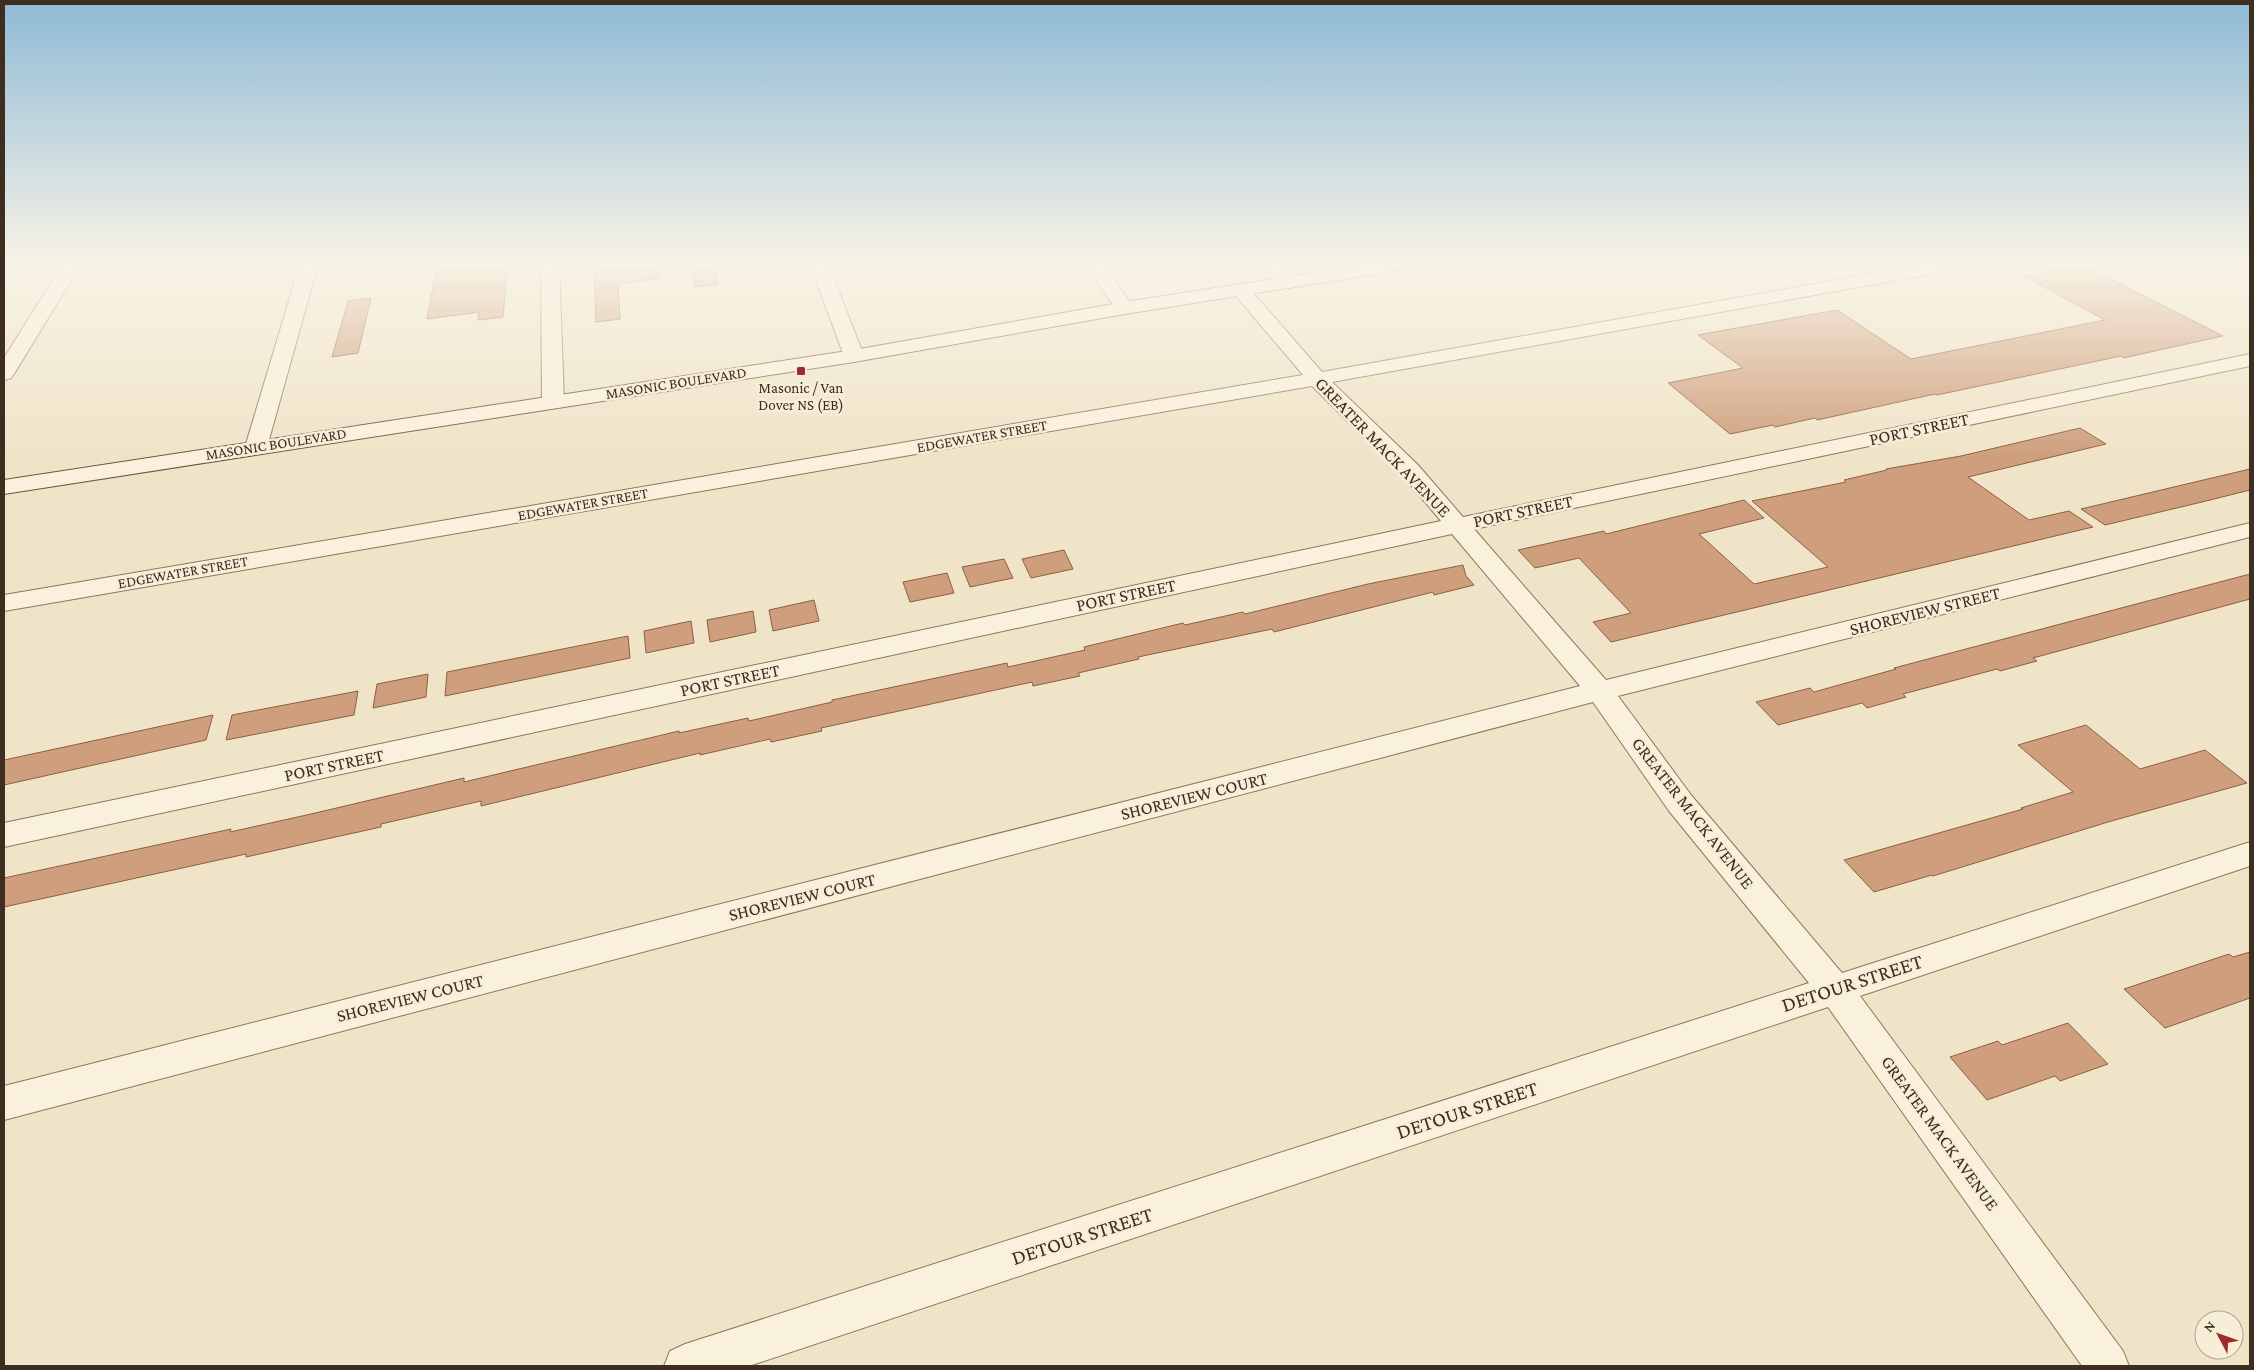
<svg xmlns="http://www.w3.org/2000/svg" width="2254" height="1370" font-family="'Crimson Pro',serif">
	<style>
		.building { fill: #cf9f7d; stroke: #8d5f41 }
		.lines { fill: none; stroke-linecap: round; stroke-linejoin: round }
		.street-casing { stroke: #8d765c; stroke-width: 2 }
		.secondary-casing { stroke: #6f573f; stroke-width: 2 }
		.street { fill: #faf1dc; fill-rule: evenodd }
		.secondary { fill: #faf1dc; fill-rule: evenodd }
		.poi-dot { fill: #9e2a2b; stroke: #f7eed8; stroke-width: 2 }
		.labels { text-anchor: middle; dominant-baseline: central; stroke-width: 5; stroke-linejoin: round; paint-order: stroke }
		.far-street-label { font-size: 15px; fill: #3d2e20; stroke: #f7eed8 }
		.far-poi-label { font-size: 15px; fill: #3d2e20; stroke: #f7eed8 }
		.street-label { font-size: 18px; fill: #3d2e20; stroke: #f7eed8 }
		.near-street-label { font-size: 21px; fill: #3d2e20; stroke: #f7eed8 }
	</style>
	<rect width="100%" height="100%" fill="#f0e4c8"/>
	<path class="building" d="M481 264H508L503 317 478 320 479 312 427 319 436 272 481 267Z
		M594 264H658L659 278 618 284 620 319 596 322Z
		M692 264H715L718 284 695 287Z
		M2083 265 2223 336 2123 358 2121 356 1937 395 1935 394 1817 420 1815 418 1775 427 1773 425 1730 434 1668 383 1743 368 1698 335 1837 310 1911 359 2105 320 2024 276Z
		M371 298 358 353 332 357 348 301Z
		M2080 428 2106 444 1968 477 2029 520 2069 511 2093 527 1611 642 1593 622 1631 613 1579 558 1535 568 1518 550 1604 531 1606 534 1744 500 1764 518 1699 534 1754 584 1828 567 1752 501 1846 482 1844 480 1887 470 1886 469 1961 456Z
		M2250 469V490L2202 502 2105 525 2081 509Z
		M1064 550 1073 569 1031 578 1022 559Z
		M1004 559 1013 578 970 587 962 567Z
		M1463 565 1466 576 1474 585 1434 595 1433 592 1274 632 1272 629 1138 657 1139 659 1078 673 1080 676 1033 686 1032 682 821 728 822 731 771 742 770 739 700 755V753L481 806V801L381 824V827L322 840 246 857V854L4 907V878L231 829 230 832 311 814 464 778V782L679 731V733L748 718 749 721 832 702V700L1007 663 1008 667 1085 650 1084 647 1183 623 1185 625 1243 612 1245 614 1368 584Z
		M947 573 954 593 910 602 903 582Z
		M2250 574V599L2033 658 2037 661 2000 671 1997 669 1903 694 1906 697 1867 708 1862 703 1778 725 1756 702 1810 688 1814 692 1896 669 1894 668Z
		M814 600 819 621 773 631 769 610Z
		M753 611 756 632 710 642 707 620Z
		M691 621 694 643 646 653 644 631Z
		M628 636 630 658 445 696 447 672Z
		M428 674 426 697 373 708 377 684Z
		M358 691 354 715 226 740 232 715Z
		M213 715 206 740 4 785V760Z
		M2086 725 2140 769 2205 750 2247 783 2108 822 1933 876 1932 875 1874 892 1844 860 2023 809 2021 808 2073 792 2018 745Z
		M2250 952V998L2165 1028 2124 989 2229 954 2233 957Z
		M2068 1023 2108 1064 2060 1081 2055 1076 1987 1100 1950 1057 1998 1041 2002 1045Z"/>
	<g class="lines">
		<defs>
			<path id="street" d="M63 264H81L14 374 11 378 4 380V358Z
				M300 264H318L267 447 264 452 256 454 248 452 245 447Z
				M541 264H559L564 402 560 406 553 408 546 406 542 402Z
				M810 264H828L864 356 861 360 854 362 847 360 844 356Z
				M1085 264H1103L1134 308 1132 312 1125 314 1118 312Z
				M1261 264H1280L1296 283 1293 287C1279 291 1269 276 1261 264Z
				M1927 264H1968L1965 268 1959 269 1332 382 1418 465 1463 517 2250 354V366L1474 529 1606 680 2250 523V537L1618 696 1691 795 1842 973 2250 842V866L1860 996 2123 1351 2129 1366H2082L1828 1007 749 1366H664L670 1351 685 1344 1809 983 1669 811 1593 702 4 1120V1086L1580 686 1452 534 4 847V823L1441 521 1402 475 1312 386 4 611V595L1303 375 1231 290 1233 286 1240 284 1247 286 1322 372Z"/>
			<path id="secondary" d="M1370 264H1416L1413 268 1407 269 1125 314 854 362 4 494V480L854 350 1125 302Z"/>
		</defs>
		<use href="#street" class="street-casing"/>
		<use href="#secondary" class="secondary-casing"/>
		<use href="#street" class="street"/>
		<use href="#secondary" class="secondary"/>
	</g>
	<linearGradient id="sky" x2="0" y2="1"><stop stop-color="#8fbad6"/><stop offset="0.58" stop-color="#f8f3e6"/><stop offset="1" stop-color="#f8f3e6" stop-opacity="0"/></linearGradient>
	<rect width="2254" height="456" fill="url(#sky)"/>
	<rect class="poi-dot" x="796" y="366" width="10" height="10" rx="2.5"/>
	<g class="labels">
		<g class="far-street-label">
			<text transform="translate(676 383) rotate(-9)">MASONIC BOULEVARD</text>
			<text transform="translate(982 436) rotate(-10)">EDGEWATER STREET</text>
			<text transform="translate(276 444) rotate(-9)">MASONIC BOULEVARD</text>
			<text transform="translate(583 504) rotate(-10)">EDGEWATER STREET</text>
			<text transform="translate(183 572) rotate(-10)">EDGEWATER STREET</text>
		</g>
		<g class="far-poi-label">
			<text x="801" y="388">Masonic / Van<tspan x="801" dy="17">Dover NS (EB)</tspan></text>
		</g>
		<g class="street-label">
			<text transform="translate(1919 429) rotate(-12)">PORT STREET</text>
			<text transform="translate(1383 447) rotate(46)">GREATER MACK AVENUE</text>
			<text transform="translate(1523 511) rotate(-12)">PORT STREET</text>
			<text transform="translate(1126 595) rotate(-12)">PORT STREET</text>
			<text transform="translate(1925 611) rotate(-14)">SHOREVIEW STREET</text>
			<text transform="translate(730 680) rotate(-12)">PORT STREET</text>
			<text transform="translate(334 765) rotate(-12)">PORT STREET</text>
			<text transform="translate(1194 796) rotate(-14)">SHOREVIEW COURT</text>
			<text transform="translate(1693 813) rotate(52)">GREATER MACK AVENUE</text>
			<text transform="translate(802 897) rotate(-14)">SHOREVIEW COURT</text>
			<text transform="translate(410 998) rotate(-14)">SHOREVIEW COURT</text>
			<text transform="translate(1940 1133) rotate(54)">GREATER MACK AVENUE</text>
		</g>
		<g class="near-street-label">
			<text transform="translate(1852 983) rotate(-18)">DETOUR STREET</text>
			<text transform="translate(1467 1110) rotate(-18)">DETOUR STREET</text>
			<text transform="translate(1082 1236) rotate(-18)">DETOUR STREET</text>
		</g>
	</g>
	<rect width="2254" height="1370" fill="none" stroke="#3d2e20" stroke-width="10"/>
	<g transform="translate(2219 1335) rotate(311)"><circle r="24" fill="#f7eed8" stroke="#ada18e"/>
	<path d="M0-4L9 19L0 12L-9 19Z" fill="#9e2a2b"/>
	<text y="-8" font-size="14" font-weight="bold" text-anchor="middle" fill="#3d2e20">N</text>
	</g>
</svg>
